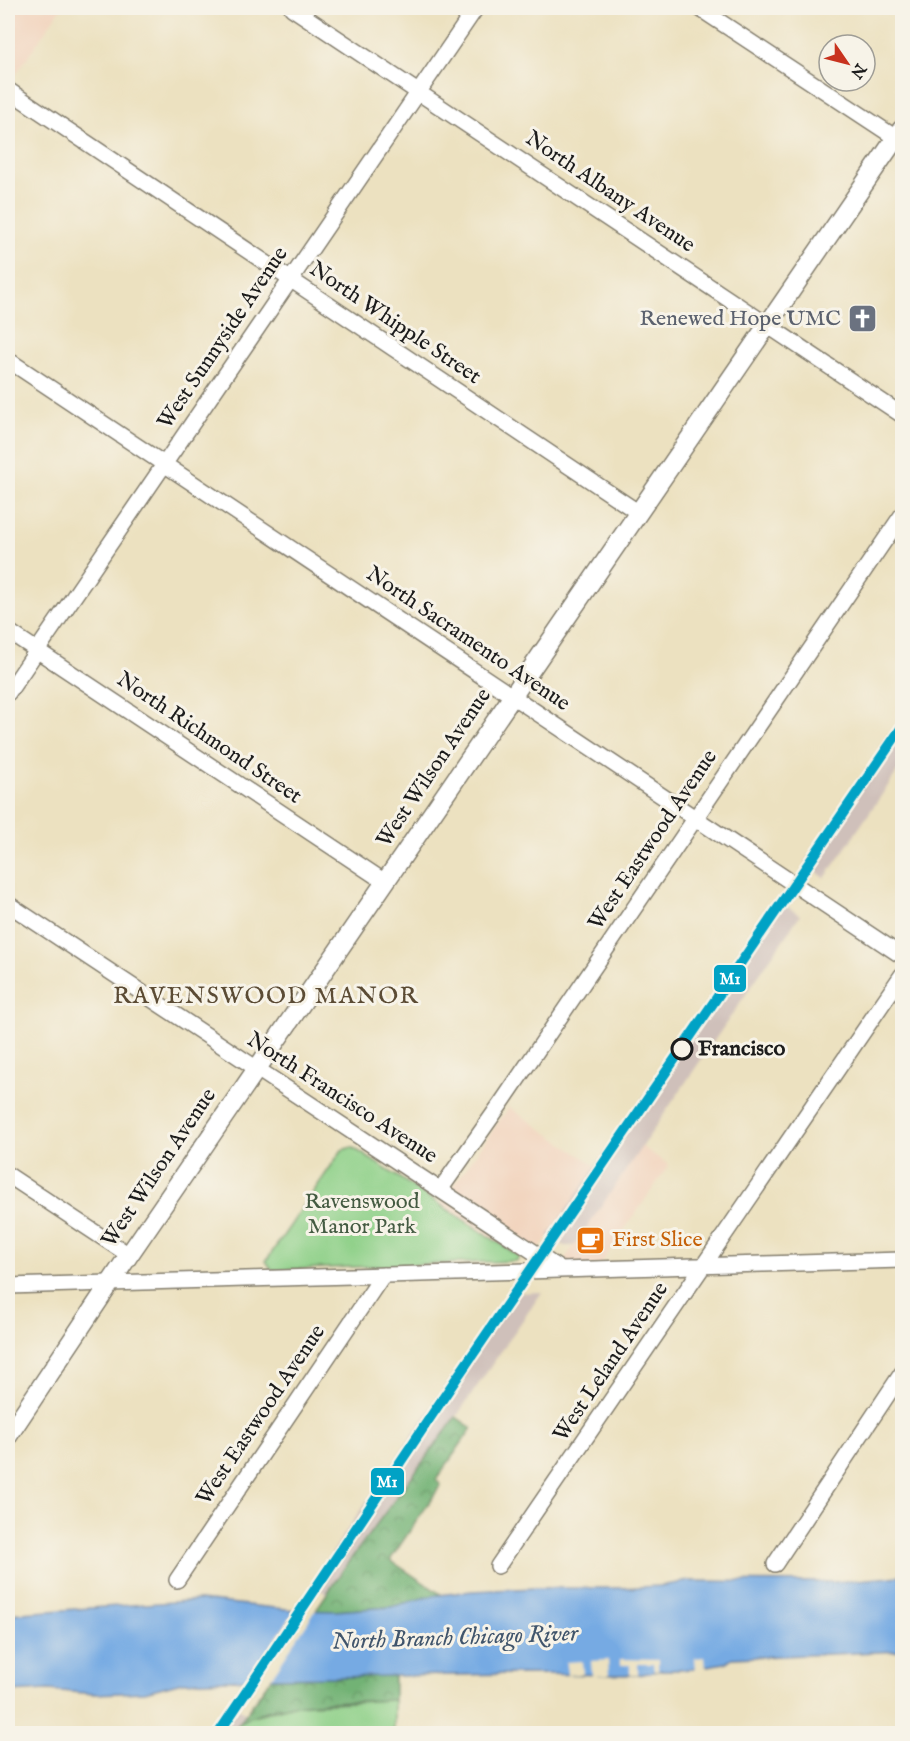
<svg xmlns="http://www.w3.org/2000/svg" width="910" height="1741" font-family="'IM FELL English',serif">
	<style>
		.built { fill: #f2d4be }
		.railway { fill: #cfc0ba }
		.forest { fill: url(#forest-crowns); stroke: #476748; stroke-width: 1.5 }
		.park { fill: #8ed088; stroke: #557652; stroke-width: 1.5 }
		.water { fill: #76aae3; stroke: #496380; stroke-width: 1.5 }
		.pier { fill: #ece1c0 }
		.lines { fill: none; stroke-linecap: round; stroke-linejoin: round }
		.minor-casing { stroke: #847e6e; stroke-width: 18 }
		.tertiary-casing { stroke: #847e6e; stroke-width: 21 }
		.minor { stroke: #fff; stroke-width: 15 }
		.tertiary { stroke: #fff; stroke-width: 18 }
		.metro-1-casing { stroke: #f7f3e8; stroke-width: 15 }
		.metro-1 { stroke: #01a2c5; stroke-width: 10 }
		.stop-dot { fill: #f7f3e8; stroke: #1c1c1c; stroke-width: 3 }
		.labels { text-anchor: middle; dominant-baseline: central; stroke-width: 6; stroke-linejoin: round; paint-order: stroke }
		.street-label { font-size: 22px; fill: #1c1c1c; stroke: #f7f3e8 }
		.worship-label { font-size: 22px; fill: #5b616d; stroke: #f7f3e8; text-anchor: end }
		.stop-label { font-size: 22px; font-weight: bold; fill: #1c1c1c; stroke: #f7f3e8; text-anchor: start }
		.park-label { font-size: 22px; fill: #445b42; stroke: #f7f3e8 }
		.food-label { font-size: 22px; fill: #c56008; stroke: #f7f3e8; text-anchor: start }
		.neighbourhood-label { font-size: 24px; letter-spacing: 1.5px; fill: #5b4b34; stroke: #f7f3e8 }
		.water-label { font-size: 24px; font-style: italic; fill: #40556c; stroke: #f7f3e8 }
		.line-badge { stroke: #f7f3e8; stroke-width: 2 }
		.badge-label { font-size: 16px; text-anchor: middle; font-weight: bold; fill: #fff }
	</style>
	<defs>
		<pattern id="forest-crowns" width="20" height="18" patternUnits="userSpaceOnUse" patternTransform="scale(1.5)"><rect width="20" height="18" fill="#72b274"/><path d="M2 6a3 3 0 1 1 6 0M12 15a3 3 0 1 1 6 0" fill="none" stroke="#5d905e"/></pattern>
	</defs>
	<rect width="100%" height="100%" fill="#f7f3e8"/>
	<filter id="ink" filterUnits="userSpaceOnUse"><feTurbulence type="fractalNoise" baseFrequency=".0167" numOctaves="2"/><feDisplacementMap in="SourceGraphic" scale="12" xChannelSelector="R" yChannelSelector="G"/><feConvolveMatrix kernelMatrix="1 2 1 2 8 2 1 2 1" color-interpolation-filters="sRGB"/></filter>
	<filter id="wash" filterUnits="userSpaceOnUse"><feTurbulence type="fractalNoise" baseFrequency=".008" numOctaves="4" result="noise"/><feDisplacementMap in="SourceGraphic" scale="24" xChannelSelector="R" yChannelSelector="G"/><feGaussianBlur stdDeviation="1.35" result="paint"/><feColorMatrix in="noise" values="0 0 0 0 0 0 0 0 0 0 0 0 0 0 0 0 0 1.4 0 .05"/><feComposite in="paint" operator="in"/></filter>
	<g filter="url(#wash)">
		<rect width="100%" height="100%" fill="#ece1c0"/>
		<path class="built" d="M8 8H61L8 86Z
			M509 1107 596 1166 530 1263 441 1204Z
			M641 1146 669 1165 600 1265 558 1269Z"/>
		<path class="railway" d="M902 719V765L825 878 804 863Z
			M778 901 800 915 574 1246H564L548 1236Z
			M542 1292 456 1417 327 1594 312 1585 340 1540 510 1293Z
			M232 1704 247 1714 234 1733 212 1734Z"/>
		<path class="forest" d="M456 1417 472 1428 436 1480 441 1485 390 1560 442 1595 391 1607 335 1611H315L347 1564Z
			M394 1676V1700C351 1702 272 1698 238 1725L271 1678Z"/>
		<path class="park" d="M352 1147 519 1256 518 1259 516 1261 272 1270 266 1261 342 1150Z
			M394 1700V1733H234L238 1725 249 1717 294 1705Z"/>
		<path class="water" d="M902 1576V1651L732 1658 725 1663 682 1670H663L638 1675 517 1674 271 1678 182 1682 145 1692 95 1694 48 1690 8 1692V1614L200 1600 295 1610 335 1611 391 1607 430 1596 472 1591 536 1588H621L659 1586 690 1581 835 1582Z"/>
		<path class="pier" d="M297 1607 317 1608 269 1681 247 1682Z
			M705 1657 706 1669 695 1670 694 1658Z
			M620 1659 658 1660V1671H654L653 1664H638V1675H630V1665H620Z
			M608 1660 609 1675 592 1676 591 1661Z
			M582 1661 583 1674 567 1675 566 1662Z"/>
	</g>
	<g filter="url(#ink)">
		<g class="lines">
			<defs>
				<path id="minor" d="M292 8 902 415
					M699 8 896 138
					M8 90 639 513
					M8 360 902 956
					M8 631 385 882
					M8 693 476 8
					M8 904 561 1270
					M8 1175 129 1255
					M440 1190 502 1102 902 515
					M8 1286 902 1260
					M775 1564 902 1373
					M498 1566 902 975
					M177 1580 383 1275"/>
				<path id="tertiary" d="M8 1436 129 1255 902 129"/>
			</defs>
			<use href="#minor" class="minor-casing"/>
			<use href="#tertiary" class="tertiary-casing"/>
			<use href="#minor" class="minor"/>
			<use href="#tertiary" class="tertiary"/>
			<defs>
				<path id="metro-1" d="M218 1734 456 1379 902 727"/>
			</defs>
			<use href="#metro-1" class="metro-1-casing"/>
			<use href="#metro-1" class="metro-1"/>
		</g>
	</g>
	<defs>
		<symbol id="church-square" viewBox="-11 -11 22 22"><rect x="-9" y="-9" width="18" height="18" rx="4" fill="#6b7280" stroke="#f7f3e8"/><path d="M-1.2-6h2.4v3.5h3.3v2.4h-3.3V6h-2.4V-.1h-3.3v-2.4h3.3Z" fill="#fff"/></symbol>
		<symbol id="cafe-square" viewBox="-11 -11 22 22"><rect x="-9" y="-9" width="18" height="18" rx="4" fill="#e8710a" stroke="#f7f3e8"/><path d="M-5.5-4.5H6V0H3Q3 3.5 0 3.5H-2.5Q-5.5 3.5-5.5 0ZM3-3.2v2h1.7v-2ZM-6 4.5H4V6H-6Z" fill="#fff"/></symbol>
	</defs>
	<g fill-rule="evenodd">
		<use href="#church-square" x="846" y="302" width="33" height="33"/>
		<use href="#cafe-square" x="574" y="1224" width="33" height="33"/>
	</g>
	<circle class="stop-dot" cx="682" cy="1049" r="10"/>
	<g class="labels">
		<g class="street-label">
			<text transform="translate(610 192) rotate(34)">North Albany Avenue</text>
			<text transform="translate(395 323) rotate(34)">North Whipple Street</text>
			<text transform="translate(223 338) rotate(-56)">West Sunnyside Avenue</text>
			<text transform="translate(468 639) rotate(34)">North Sacramento Avenue</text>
			<text transform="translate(209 738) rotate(34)">North Richmond Street</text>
			<text transform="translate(434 768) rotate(-56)">West Wilson Avenue</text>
			<text transform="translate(653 840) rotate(-56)">West Eastwood Avenue</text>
			<text transform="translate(342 1098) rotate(33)">North Francisco Avenue</text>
			<text transform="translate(159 1168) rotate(-56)">West Wilson Avenue</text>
			<text transform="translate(611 1362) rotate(-56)">West Leland Avenue</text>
			<text transform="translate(261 1415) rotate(-56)">West Eastwood Avenue</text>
		</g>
		<g class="worship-label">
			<text x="841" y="319">Renewed Hope UMC</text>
		</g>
		<g class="stop-label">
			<text x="698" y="1049">Francisco</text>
		</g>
		<g class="park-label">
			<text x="362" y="1202">Ravenswood<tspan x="362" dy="25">Manor Park</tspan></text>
		</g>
		<g class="food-label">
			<text x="612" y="1240">First Slice</text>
		</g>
		<g class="neighbourhood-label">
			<text x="266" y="996">RAVENSWOOD MANOR</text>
		</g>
		<g class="water-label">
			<text transform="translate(455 1638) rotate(-2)">North Branch Chicago River</text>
		</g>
	</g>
	<g class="line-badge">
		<rect x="713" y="964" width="34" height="29" rx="6" fill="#01a2c5"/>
		<rect x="370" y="1467" width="35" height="29" rx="6" fill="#01a2c5"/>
	</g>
	<g class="badge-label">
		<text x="730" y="984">M1</text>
		<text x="387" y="1487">M1</text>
	</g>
	<rect width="910" height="1741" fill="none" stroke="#f7f3e8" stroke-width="30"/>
	<g transform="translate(847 63) rotate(125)"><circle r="28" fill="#f7f3e8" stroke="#9f9d96" stroke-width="1.5"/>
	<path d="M0-4.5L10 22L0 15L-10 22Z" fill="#c8321e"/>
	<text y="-9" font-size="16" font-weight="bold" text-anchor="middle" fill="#1c1c1c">N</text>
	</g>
</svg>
